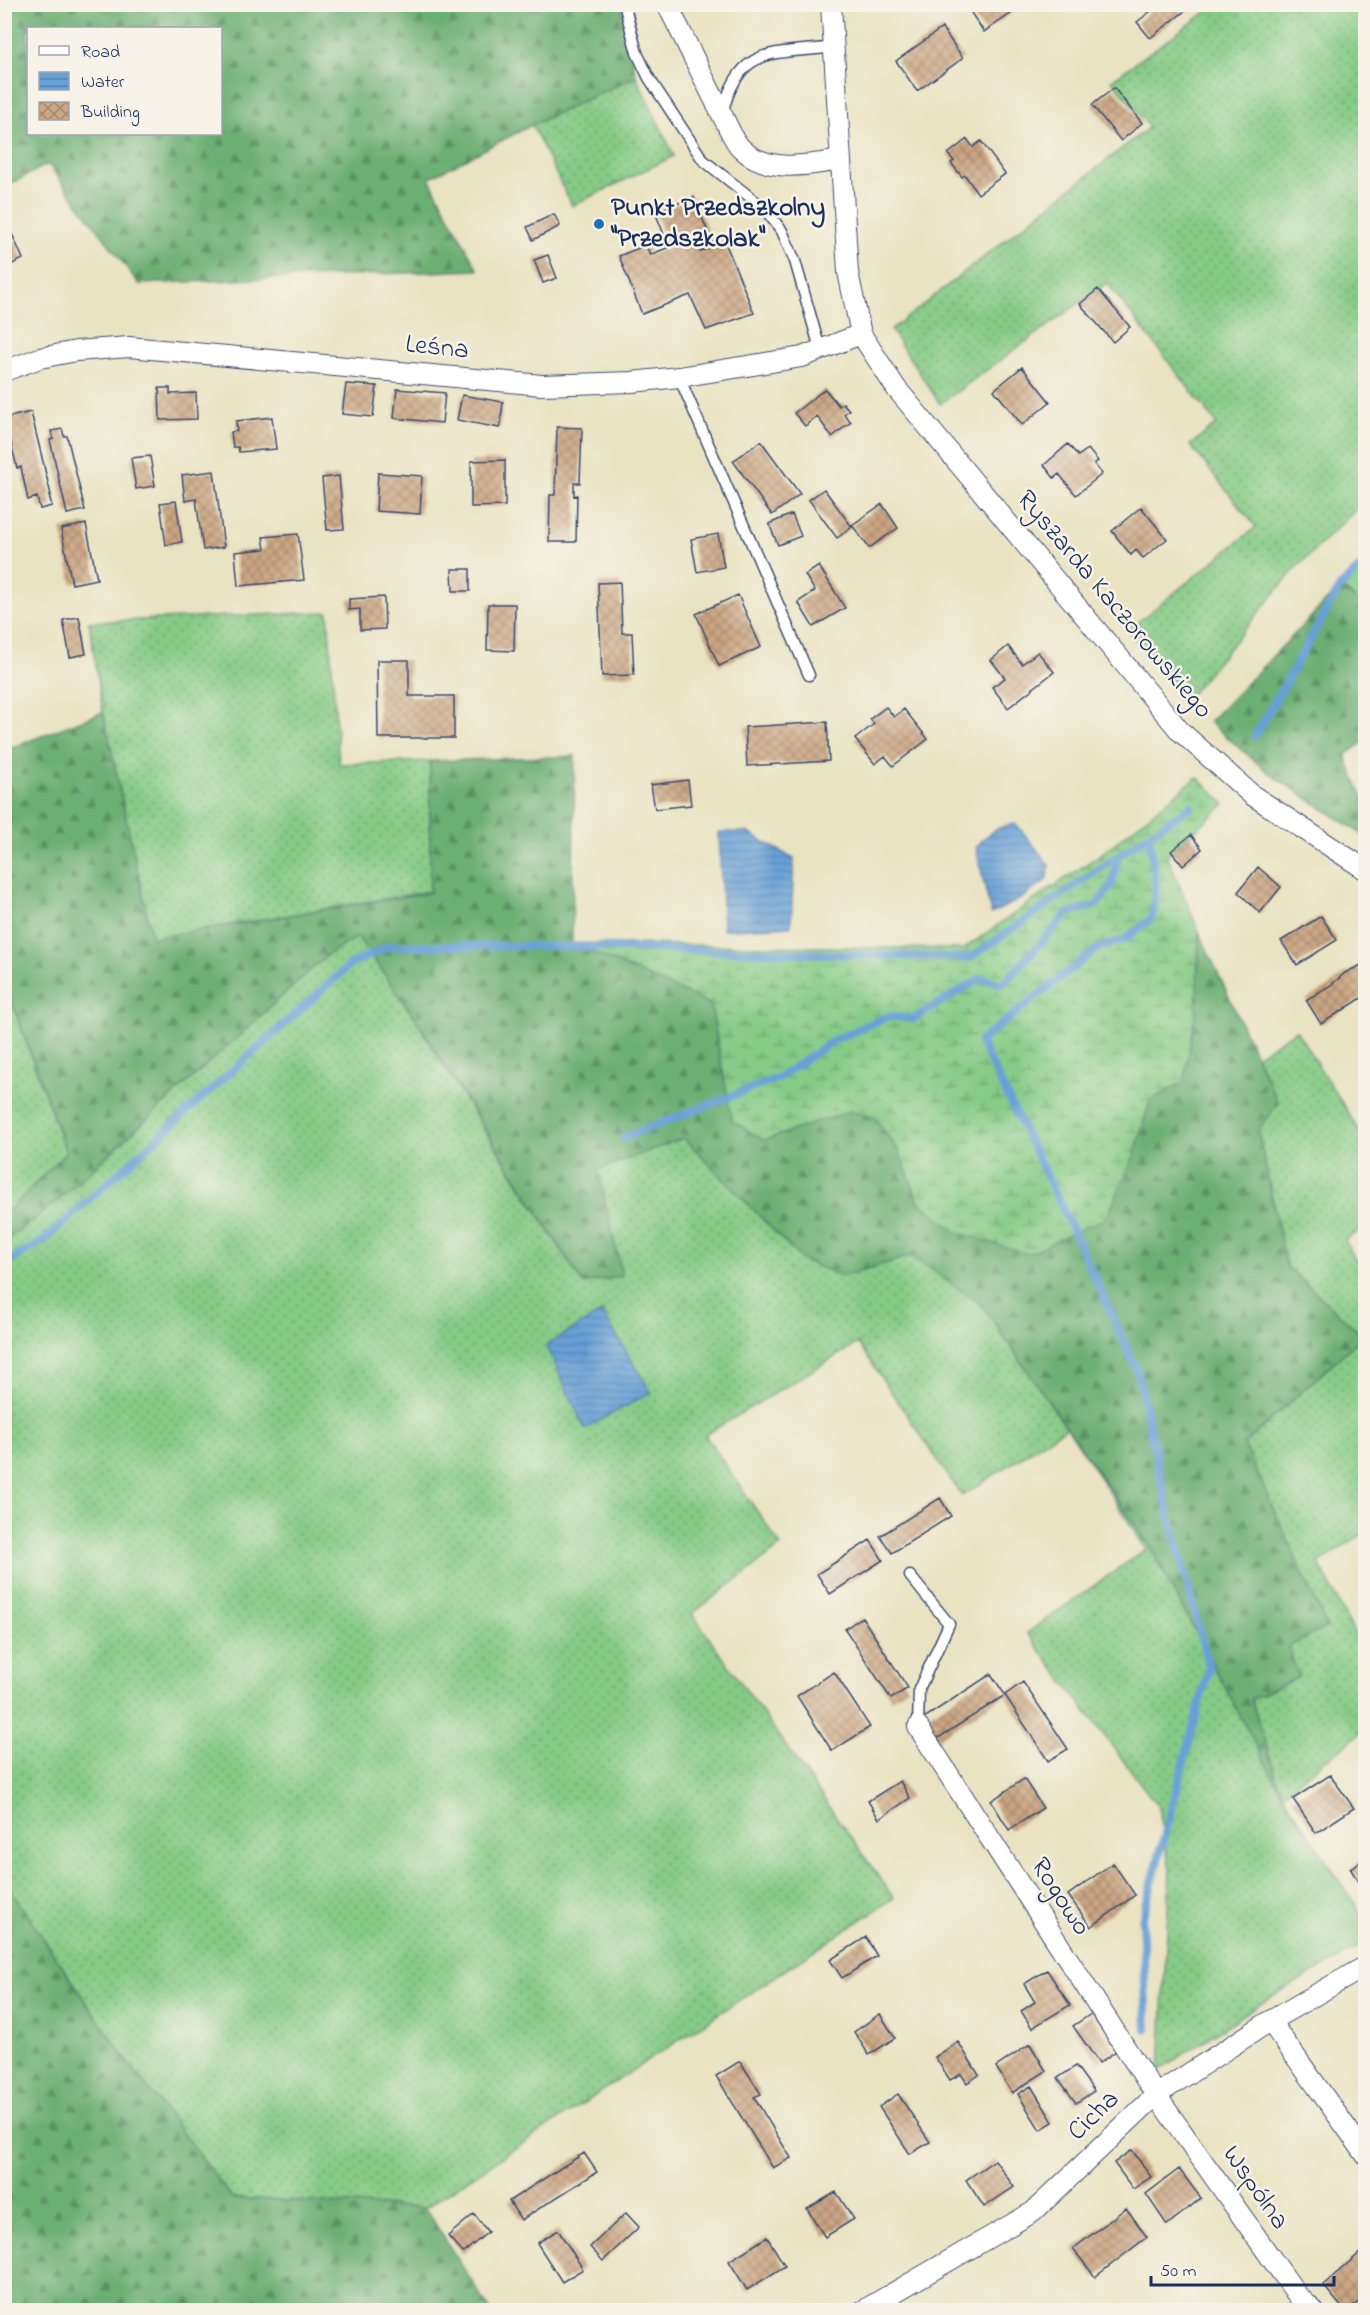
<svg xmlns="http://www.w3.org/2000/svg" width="1370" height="2315" font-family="'Indie Flower',sans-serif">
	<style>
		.grass { fill: url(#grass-dots); stroke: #507d72; stroke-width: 1.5 }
		.forest { fill: url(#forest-firs); stroke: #446f68; stroke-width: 1.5; fill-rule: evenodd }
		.wetland { fill: url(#wetland-marsh); stroke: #507d72; stroke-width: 1.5 }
		.water { fill: url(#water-rules); stroke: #42689a; stroke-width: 1.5 }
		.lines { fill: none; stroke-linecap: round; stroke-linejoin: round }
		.stream { stroke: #68a0d6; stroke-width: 8 }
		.building { fill: url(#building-cross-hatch) }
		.lane-casing { stroke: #3a4a6d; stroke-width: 13 }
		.street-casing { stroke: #3a4a6d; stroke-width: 22 }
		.lane { stroke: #fff; stroke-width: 10 }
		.street { stroke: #fff; stroke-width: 20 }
		.poi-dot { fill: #1f6fb2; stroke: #f7f3e8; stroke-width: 2 }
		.labels { text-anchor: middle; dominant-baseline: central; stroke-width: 5; stroke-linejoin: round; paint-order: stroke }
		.poi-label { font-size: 27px; font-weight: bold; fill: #1b2f5e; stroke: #f7f3e8; text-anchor: start }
		.street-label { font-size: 27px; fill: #1b2f5e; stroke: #f7f3e8 }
	</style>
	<defs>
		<pattern id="grass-dots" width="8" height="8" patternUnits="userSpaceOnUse" patternTransform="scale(1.5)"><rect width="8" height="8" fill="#86cb86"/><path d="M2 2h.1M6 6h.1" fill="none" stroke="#6da571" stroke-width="1.8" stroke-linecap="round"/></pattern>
		<pattern id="forest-firs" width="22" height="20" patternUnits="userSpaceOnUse" patternTransform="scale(1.5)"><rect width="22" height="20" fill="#6caf73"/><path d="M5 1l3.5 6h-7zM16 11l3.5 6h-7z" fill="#588f62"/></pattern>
		<pattern id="wetland-marsh" width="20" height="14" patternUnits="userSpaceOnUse" patternTransform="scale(1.5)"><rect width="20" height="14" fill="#86cb86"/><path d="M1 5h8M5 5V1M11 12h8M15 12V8" fill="none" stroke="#6da571"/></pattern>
		<pattern id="water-rules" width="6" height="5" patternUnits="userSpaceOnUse" patternTransform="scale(1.5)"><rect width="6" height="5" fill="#68a0d6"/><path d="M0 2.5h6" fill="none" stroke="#5583b1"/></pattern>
		<pattern id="building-cross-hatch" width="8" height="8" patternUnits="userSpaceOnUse" patternTransform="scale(1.5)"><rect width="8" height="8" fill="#cca682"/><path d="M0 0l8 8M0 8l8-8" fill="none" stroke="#a5886e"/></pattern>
	</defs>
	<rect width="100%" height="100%" fill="#f7f3e8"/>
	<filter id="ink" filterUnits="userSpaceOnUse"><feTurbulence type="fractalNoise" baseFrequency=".0167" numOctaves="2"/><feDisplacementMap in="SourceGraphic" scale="12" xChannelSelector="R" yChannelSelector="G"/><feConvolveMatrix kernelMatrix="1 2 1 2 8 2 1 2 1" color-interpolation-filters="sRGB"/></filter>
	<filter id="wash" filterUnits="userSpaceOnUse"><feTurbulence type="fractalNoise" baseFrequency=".008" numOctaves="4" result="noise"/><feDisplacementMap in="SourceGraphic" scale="24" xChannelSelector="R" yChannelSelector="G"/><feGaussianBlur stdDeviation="1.35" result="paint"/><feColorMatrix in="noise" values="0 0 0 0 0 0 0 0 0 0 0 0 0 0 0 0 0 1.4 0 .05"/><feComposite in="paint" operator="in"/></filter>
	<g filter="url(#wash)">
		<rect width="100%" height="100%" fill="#e9e3c2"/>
		<path class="grass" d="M1217 4 1365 5 1366 500 1295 569 1185 701 1128 630 1256 527 1190 445 1217 424 1107 283 940 404 891 330 1149 127 1112 80Z
			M636 76 674 156 572 206 532 125Z
			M1365 562V607L1340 587Z
			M328 612 339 764 430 761 431 891 152 938 103 712 89 622Z
			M358 937 416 1019 433 1049 583 1284 622 1275 597 1170 684 1137 802 1260 842 1276 911 1256 981 1304 1150 1547 1280 1790 1251 1699 1298 1677 1288 1647 1326 1627 1244 1444 1363 1336 1286 1266 1258 1130 1278 1103 1256 1056 1296 1030 1365 1140V1227L1345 1240 1365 1278V1532L1319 1563 1365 1655V1730L1282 1794 1365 1919V1943L1258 2005 1160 2070 1170 1869 1159 1808 1027 1633 1146 1549 1067 1427 962 1496 858 1343 705 1435 781 1546 692 1614 894 1898 425 2208 232 2198 119 2050 5 1882V1241L56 1202 328 954Z
			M4 981 66 1153 5 1215H4Z"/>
		<path class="forest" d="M5 5H621L636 76 532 125 429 178 478 270 139 284 48 164 5 187ZM28 28H220V134H28Z
			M1340 587 1365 607V741L1345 755 1365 802V836L1270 774 1209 722Z
			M103 712 152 938 430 892V761L575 756 572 943 711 1004 724 1080 764 1140 850 1111 874 1117 899 1151 919 1202 1135 1153 1150 1100 1184 1082 1196 1010 1199 932 1278 1103 1258 1131 1286 1266 1363 1336 1244 1444 1327 1627 1288 1647 1299 1677 1251 1699 1282 1794 1150 1547 981 1304 911 1256 842 1276 802 1260 684 1138 598 1170 622 1276 583 1284 416 1019 358 937 328 954 56 1202 5 1241V1215L66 1152 5 981V750Z
			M5 1882 119 2050 232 2198 425 2208 490 2310H5Z"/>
		<path class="wetland" d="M1197 777 1225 804 1167 855 1199 932 1196 1010 1184 1082 1150 1100 1135 1153 1107 1217 1028 1254 957 1232 919 1202 899 1151 874 1117 850 1111 764 1140 732 1121 711 1004 572 943 963 949 1105 851Z"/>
		<path class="water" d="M1016 824 1050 866 1046 880 1022 898 991 914 976 848C986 834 999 825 1016 824Z
			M719 832H747L794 859 791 926 723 930Z
			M602 1312 651 1392 585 1429 546 1345Z"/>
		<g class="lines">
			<path class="stream" d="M1255 736 1340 587 1366 562
				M623 1138 778 1078 834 1040 889 1016 913 1019 981 978 1003 984 1068 913 1097 905 1112 884 1118 856
				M4 1264 43 1241 351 964 389 946H555L970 958 1191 806
				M1147 2029 1142 1920 1209 1668 1165 1498 1137 1370 1062 1207 980 1041 1098 948 1125 939 1152 918 1156 885 1149 835"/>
		</g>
		<g id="blocks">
			<path class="building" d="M977 4H1025L984 32 969 10Z
				M1160 4H1194L1150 38 1137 22Z
				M942 28 963 58 917 91 896 61Z
				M1114 88 1142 123 1121 141 1092 105Z
				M967 139 973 147 981 141 1005 174 978 194 965 175 962 177 951 163 954 161 948 154Z
				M694 197 713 245 699 252 725 242 754 313 706 330 690 295 642 314 619 256 646 245 650 255 669 247 655 212Z
				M554 214 560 226 533 240 527 227Z
				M9 227 23 259 4 268V229Z
				M548 255 557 278 543 283 534 260Z
				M1098 289 1130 327 1113 342 1080 304Z
				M1022 367 1050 402 1022 425 994 390Z
				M346 384 377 386 373 417 342 414Z
				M159 388H170V394L196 393 197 419 160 420Z
				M397 389 445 393 442 423 394 418Z
				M825 389 839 406 843 403 849 410 844 414 851 422 832 437 817 416 805 426 794 413Z
				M462 395 503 402 500 428 457 420Z
				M31 412 51 495H49L52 506 40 509 37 497 28 500 21 467 17 468 5 418Z
				M272 417 276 449 239 452 238 447H233L231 432 237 431 236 421Z
				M557 427 582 428 580 483H574V496L577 495 576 542H549L550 495H555Z
				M62 429 64 436H67L85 510 67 514 50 440 53 439 51 431Z
				M761 441 800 494 772 515 733 461Z
				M1068 444 1078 456 1088 449 1098 461 1094 464 1102 474 1076 495 1059 474 1054 478 1044 465Z
				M150 456 155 486 136 489 131 458Z
				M505 460V506L471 507V461Z
				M214 471 224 547 203 550 196 499 185 501 182 475Z
				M378 473 422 476 420 514 376 511Z
				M339 476 344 529 327 530 322 478Z
				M824 489 852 527 837 538 809 500Z
				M176 501 182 542 166 545 160 503Z
				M882 504 898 528 869 548 852 525Z
				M1141 507 1167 539 1143 558 1136 550 1131 555 1112 531Z
				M792 514 801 536 778 545 769 524Z
				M86 524 97 579 72 584 61 529Z
				M298 534 304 580 238 586 235 552 265 549 263 537Z
				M718 534 724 567 697 572 691 539Z
				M819 566 845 608 813 627 798 602 815 591 805 575Z
				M452 569H470V591H453Z
				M620 582 622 633H632L634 675 602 676 598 583Z
				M738 595 761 647 719 666 696 614Z
				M384 597 385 629 360 630V609L349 610V599Z
				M488 604H515L514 651 487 650Z
				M79 617 86 654 70 657 63 620Z
				M1008 646 1022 664 1038 652 1054 672 1008 708 992 687 1005 678 991 660Z
				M377 660H409V696H454V738H378Z
				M886 707 894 717 904 709 928 739 893 766 885 756 875 764 855 739 874 724 870 719Z
				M827 722 829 761 747 766 745 727Z
				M688 780 691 805 655 809 651 785Z
				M1191 835 1202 849 1183 866 1171 851Z
				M1258 867 1281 887 1260 913 1238 892Z
				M1321 916 1337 940 1297 965 1281 941Z
				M1365 963V996L1321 1024 1306 1000 1331 985 1345 973Z
				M940 1498 951 1516 892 1553 880 1536Z
				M870 1540 883 1560 830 1594 817 1574Z
				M862 1617 908 1688 891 1699 845 1629Z
				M834 1672 870 1727 832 1751 797 1696Z
				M991 1674 1005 1695 1023 1682 1068 1749 1048 1761 1005 1695 937 1739 924 1718Z
				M1330 1775 1354 1808 1316 1833 1293 1799Z
				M1024 1779 1043 1808 1009 1830 991 1801Z
				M900 1781 910 1798 879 1819 868 1801Z
				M1365 1859V1893L1350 1868Z
				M1113 1863 1135 1895 1091 1927 1068 1895Z
				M866 1937 877 1956 842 1978 830 1960Z
				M1047 1970 1070 2005 1032 2028 1021 2011 1035 2002 1024 1984Z
				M880 2014 895 2038 869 2055 854 2032Z
				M1091 2014 1116 2051 1099 2063 1073 2026Z
				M958 2042 979 2075 967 2083 961 2074 950 2080 935 2057Z
				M1030 2044 1046 2071 1012 2093 996 2067Z
				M740 2061 761 2094 754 2097 791 2158 773 2168 716 2076Z
				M1076 2066 1094 2091 1076 2103 1058 2078Z
				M1031 2086 1053 2122 1040 2130 1018 2094Z
				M898 2094 930 2142 910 2154 879 2107Z
				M1132 2150 1151 2177 1133 2189 1114 2163Z
				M584 2153 597 2172 521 2220 509 2201Z
				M995 2160 1014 2187 984 2207 966 2180Z
				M1179 2169 1201 2198 1167 2225 1146 2194Z
				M836 2192 854 2219 825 2237 807 2209Z
				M1126 2208 1147 2237 1095 2277 1073 2249Z
				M626 2213 639 2227 603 2261 590 2247Z
				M474 2214 488 2232 463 2253 448 2236Z
				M558 2230 583 2269 562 2282 537 2243Z
				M767 2237 785 2266 747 2290 729 2261Z
				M1362 2251 1365 2255V2296L1349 2310H1344L1323 2285Z"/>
		</g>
	</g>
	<g filter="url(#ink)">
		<use href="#blocks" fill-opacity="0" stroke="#3a4a6d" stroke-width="1.5"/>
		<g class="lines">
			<defs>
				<path id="lane" d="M626 4V11L637 53 649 78 703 160 764 208 782 231 795 261 820 349
					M722 114C740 43 774 55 834 47
					M679 377 809 675
					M910 1576 949 1624 919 1689 918 1727"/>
				<path id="street" d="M667 4 731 133C734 138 737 145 742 149 767 174 810 165 841 160
					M831 4 848 272 861 334 896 388 1180 731 1252 795 1366 870
					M4 371 40 358 76 351 129 347 542 385 632 382 679 377 802 357 861 334
					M918 1727 1156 2095 1298 2296 1313 2310
					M1270 2021 1366 2155
					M864 2310 1033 2212 1156 2095 1270 2021 1366 1966"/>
			</defs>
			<use href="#lane" class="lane-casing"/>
			<use href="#street" class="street-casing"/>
			<use href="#lane" class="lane"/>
			<use href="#street" class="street"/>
		</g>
	</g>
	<circle class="poi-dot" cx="599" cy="224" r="6"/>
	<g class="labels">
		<g class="poi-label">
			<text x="611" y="208">Punkt Przedszkolny<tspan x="611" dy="31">"Przedszkolak"</tspan></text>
		</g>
		<g class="street-label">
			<text transform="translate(437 348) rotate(6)">Leśna</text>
			<text transform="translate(1114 605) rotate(50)">Ryszarda Kaczorowskiego</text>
			<text transform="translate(1060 1897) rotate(57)">Rogowo</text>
			<text transform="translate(1094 2116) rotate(-44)">Cicha</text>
			<text transform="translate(1255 2188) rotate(55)">Wspólna</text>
		</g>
	</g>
	<rect width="1370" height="2315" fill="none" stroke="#f7f3e8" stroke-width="24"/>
	<rect x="27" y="27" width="195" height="108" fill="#f7f3e8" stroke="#9fa5b1" stroke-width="1.5"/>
	<rect x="39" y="46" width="30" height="9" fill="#ffffff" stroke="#9fa5b1" stroke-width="1.5"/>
	<text x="81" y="57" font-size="18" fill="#1b2f5e">Road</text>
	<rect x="39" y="72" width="30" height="18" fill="url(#water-rules)" stroke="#9fa5b1" stroke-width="1.5"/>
	<text x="81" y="87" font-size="18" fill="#1b2f5e">Water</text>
	<rect x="39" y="102" width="30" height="18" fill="url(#building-cross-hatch)" stroke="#9fa5b1" stroke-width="1.5"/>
	<text x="81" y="117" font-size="18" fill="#1b2f5e">Building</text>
	<path d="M1151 2276v9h183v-9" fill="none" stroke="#1b2f5e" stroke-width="3"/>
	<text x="1160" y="2276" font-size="18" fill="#1b2f5e" stroke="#f7f3e8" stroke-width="4.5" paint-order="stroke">50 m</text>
</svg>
